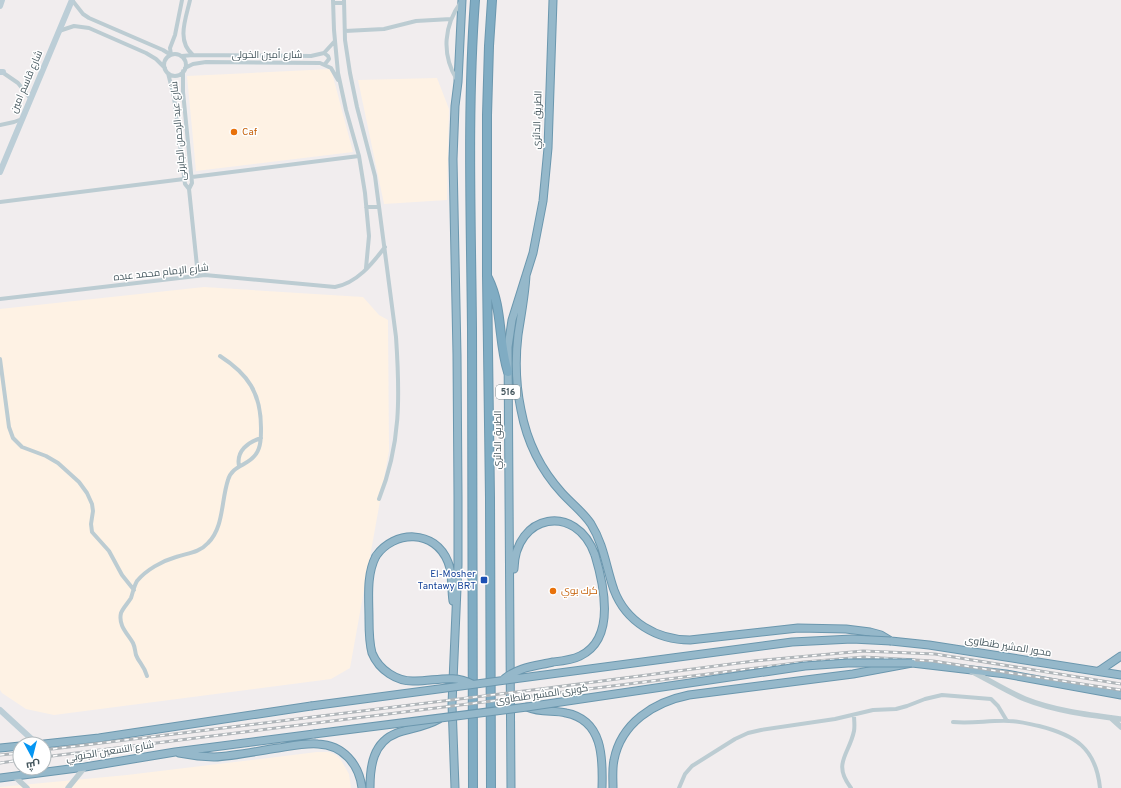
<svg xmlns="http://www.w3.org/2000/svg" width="1121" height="788" font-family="Overpass,Cairo,sans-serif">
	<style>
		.commercial { fill: #fef2e4 }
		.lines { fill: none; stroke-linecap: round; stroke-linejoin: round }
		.trunk-casing { stroke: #6b97ae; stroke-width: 9 }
		.motorway-casing { stroke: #6b97ae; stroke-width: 10 }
		.minor { stroke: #bcccd2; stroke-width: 4 }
		.tertiary { stroke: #bcccd2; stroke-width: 5.5 }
		.secondary { stroke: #bcced7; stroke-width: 6 }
		.trunk { stroke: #95b8ca; stroke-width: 7 }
		.motorway { stroke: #80acc3; stroke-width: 8 }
		.rail-casing { stroke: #afb5b9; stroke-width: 3 }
		.rail { stroke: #fff; stroke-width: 1.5; stroke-dasharray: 4.5; stroke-linecap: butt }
		.trunk-bridge-casing { stroke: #6b97ae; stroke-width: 9; stroke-linecap: butt }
		.trunk-bridge { stroke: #95b8ca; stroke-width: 7 }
		.food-dot { fill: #e8710a; stroke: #fff; stroke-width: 1.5 }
		.transit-dot { fill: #1a4fb4; stroke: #fff; stroke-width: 1.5 }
		.labels { text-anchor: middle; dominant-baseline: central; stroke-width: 3; stroke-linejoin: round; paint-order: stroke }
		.shield { fill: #fff; stroke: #7c898e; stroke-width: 1 }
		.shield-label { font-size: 9px; font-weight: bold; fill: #44565d }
		.street-label { font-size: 10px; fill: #44565d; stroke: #fff }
		.food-label { font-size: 10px; fill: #c56008; stroke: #fff; text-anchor: start }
		.transit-label { font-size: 10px; fill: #164399; stroke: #fff; text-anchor: end }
	</style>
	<rect width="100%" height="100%" fill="#f1edee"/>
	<path class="commercial" d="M331 69 353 152 196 171 187 76Z
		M437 78 449 109 447 200 384 204 358 80Z
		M204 287 363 297 379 315 388 320 389 451 350 668 331 679 54 715 26 709 2 693 0 690V309Z
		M317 752H329L336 755 341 760 349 774 351 788H0V787L127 775Z"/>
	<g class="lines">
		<defs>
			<path id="trunk" d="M526 275C525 295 521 315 518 335 515 360 516 386 521 410 527 442 541 470 562 493 572 504 583 512 591 524 604 545 606 567 614 590 626 622 657 640 690 640L798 628 846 629 870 632 881 635 891 641 929 645 1121 675
				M376 556C394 530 435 529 448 562 453 574 451 588 453 601
				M514 569C515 514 576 502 595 555
				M1099 671 1121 656
				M527 707C541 713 553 710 566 713 603 720 603 758 602 788
				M44 744 99 738 311 706
				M0 748 20 746
				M179 753 198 756 214 757C235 756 257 751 278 748 291 746 305 743 318 744 343 745 359 764 362 788
				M0 778 85 767 175 752 314 734
				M370 788C370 766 373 742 397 733 411 728 425 727 439 719
				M455 788 452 704 458 565V497L457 355 453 159 455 106 458 82 462 0
				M511 788 508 347 512 320 533 253 543 201 548 148 553 0
				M613 788C613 779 612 769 614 760 621 723 654 702 689 695L853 674 912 663 1006 674 1121 695"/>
			<path id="motorway" d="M488 278C503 308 498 341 508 372
				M473 788C473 635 473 482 472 329 471 219 467 109 475 0
				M491 788 490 498 487 275V115L489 46 492 0"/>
		</defs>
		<use href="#trunk" class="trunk-casing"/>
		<use href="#motorway" class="motorway-casing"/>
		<path class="minor" d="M72 0 83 14 89 18 163 50 171 55
			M190 0C186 18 176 41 193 55
			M333 0 334 30 338 73 346 110 359 156 365 193 369 236 366 268
			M344 0 345 40 350 73 357 107 375 176 396 337C400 396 401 444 379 499
			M333 3H344
			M59 31 74 26 89 28 146 53 156 59 165 68
			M345 31 384 29 416 21 451 19
			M324 53 328 56 329 59 325 64
			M164 65a11 11 0 1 1 22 0a11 11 0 1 1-22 0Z
			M171 55 170 48 175 35 182 0
			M182 56 193 55 311 56 324 53 334 42
			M185 68 193 64 206 62 320 63 331 68 338 80
			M183 71V92L192 183 189 189
			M2 72 18 83 30 98
			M168 73 174 97 185 184 189 189 198 276
			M457 80C441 54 444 25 461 2
			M0 125 14 122 22 119
			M192 177 359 156
			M0 202 184 179
			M366 207H379
			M0 299 205 275 335 287C357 283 372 264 385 247
			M0 359 9 427 13 438 22 447 46 456 58 463 79 482 87 493 92 504 93 511 91 524 92 532 109 551 122 575 134 590
			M239 466C236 451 248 442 261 438
			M147 676C144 665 139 663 136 655 135 651 135 647 133 643 128 634 118 626 121 613 123 608 128 603 131 598 133 592 134 586 137 581 146 570 162 561 176 557 188 553 199 553 208 543 224 527 221 501 228 480 232 465 248 466 256 454 261 447 261 437 261 428 261 393 248 374 220 356
			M953 722C972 724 990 720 1009 721 1019 721 1029 724 1039 726 1075 735 1096 748 1100 788
			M679 788 685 774 692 766 735 739 748 733 761 730 835 719 873 710 896 709 907 706 925 699 942 695 991 699 998 706 1007 721
			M851 788C832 763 849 755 854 731 855 726 854 720 854 715"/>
		<path class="tertiary" d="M971 671C989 680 1006 691 1025 699 1055 711 1089 715 1121 719
			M1111 718 1121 727
			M14 776 27 788
			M68 788 85 767"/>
		<path class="secondary" d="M0 6 2 0
			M0 72H3
			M0 172 72 0
			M0 710 37 744"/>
		<use href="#trunk" class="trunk"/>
		<use href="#motorway" class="motorway"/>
		<defs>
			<path id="rail" d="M44 750 548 688 754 661 863 651 935 654 1121 684
				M0 755 20 753
				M44 757 804 662 864 657 933 661 1121 690
				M0 763 20 760"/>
		</defs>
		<use href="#rail" class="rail-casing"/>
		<use href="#rail" class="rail"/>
		<defs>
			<path id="trunk-bridge" d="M376 556C366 575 369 599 369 619 369 630 369 642 372 653 379 670 397 682 415 681 435 681 454 674 472 684
				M504 679C518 667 536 666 553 662 562 661 572 660 580 656 616 639 604 585 595 555
				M311 706 792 642 852 639 891 641
				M314 734 527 707 805 666 848 663H912"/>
		</defs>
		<use href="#trunk-bridge" class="trunk-bridge-casing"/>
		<use href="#trunk-bridge" class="trunk-bridge"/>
	</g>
	<g class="food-dot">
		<circle cx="234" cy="132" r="4"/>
		<circle cx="553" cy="591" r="4"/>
	</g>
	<rect class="transit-dot" x="480" y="576" width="8" height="8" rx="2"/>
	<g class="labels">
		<rect class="shield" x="496" y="385" width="24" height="14" rx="3"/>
		<g class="shield-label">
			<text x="508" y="392">516</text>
		</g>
		<g class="street-label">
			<text x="267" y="55">شارع أمين الخولى</text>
			<text transform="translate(27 82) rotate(-67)">شارع قاسم امين</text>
			<text transform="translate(538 120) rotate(-88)">الطريق الدائري</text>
			<text transform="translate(179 131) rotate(-95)">شارع عبد الرحمن الجابرتى</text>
			<text transform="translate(161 273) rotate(-6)">شارع الإمام محمد عبده</text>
			<text transform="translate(498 440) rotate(-90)">الطريق الدائري</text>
			<text transform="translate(1008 647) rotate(9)">محور المشير طنطاوى</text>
			<text transform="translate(542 695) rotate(-8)">كوبرى المشير طنطاوى</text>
			<text transform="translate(110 752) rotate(-9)">شارع التسعين الجنوبي</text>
		</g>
		<g class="food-label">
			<text x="242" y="132">Caf</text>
			<text x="561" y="591">كرك بوي</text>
		</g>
		<g class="transit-label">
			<text x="476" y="574">El-Mosher<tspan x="476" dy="12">Tantawy BRT</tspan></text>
		</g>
	</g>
	<g transform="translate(32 756) rotate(173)"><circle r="19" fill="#ffffff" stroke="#b4bbbe"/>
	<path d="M0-3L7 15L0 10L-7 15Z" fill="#0596f3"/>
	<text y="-6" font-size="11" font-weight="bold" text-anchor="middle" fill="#44565d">ش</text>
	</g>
</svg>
